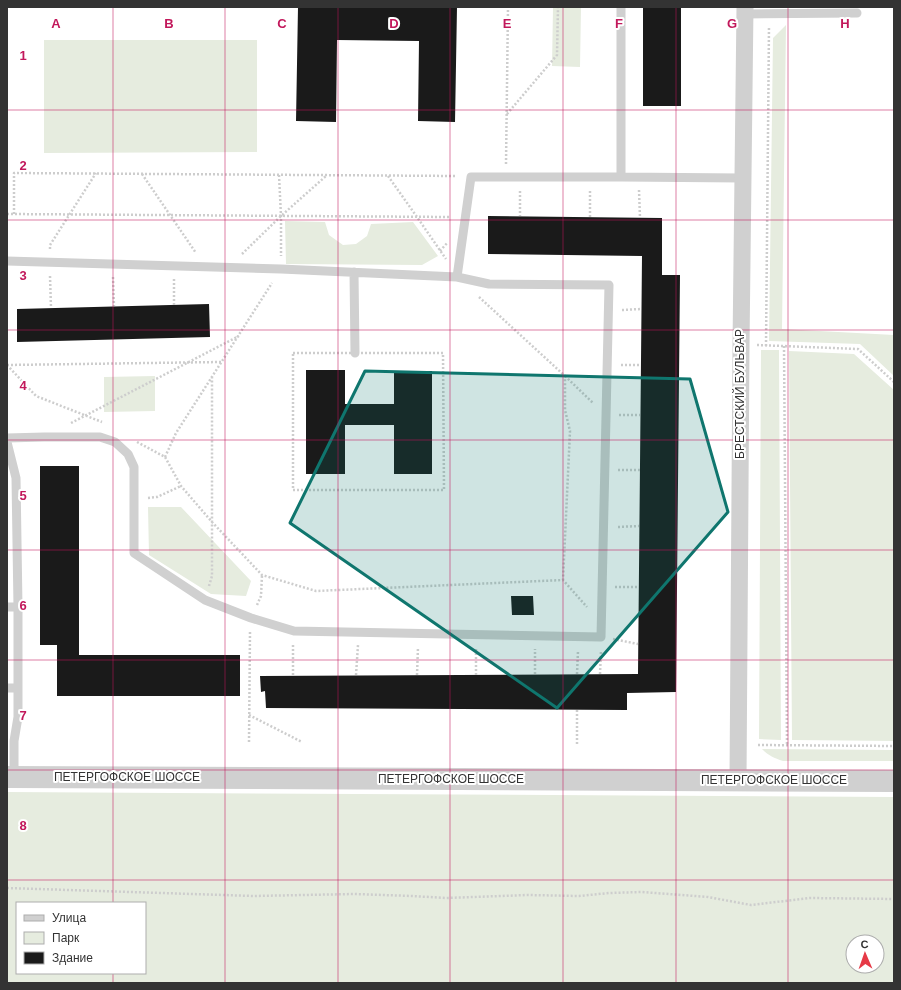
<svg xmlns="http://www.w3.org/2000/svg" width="901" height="990" font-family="Arial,sans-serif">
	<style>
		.green { fill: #e6ecdf; fill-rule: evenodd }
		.building { fill: #1a1a1a }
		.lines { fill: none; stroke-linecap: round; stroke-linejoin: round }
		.path { stroke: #cdcdcd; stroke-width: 2.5; stroke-dasharray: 2 2; stroke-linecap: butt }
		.service { stroke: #d0d0d0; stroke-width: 9 }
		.minor { stroke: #d0d0d0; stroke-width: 17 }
		.tertiary { stroke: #d0d0d0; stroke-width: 22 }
		.marked { fill: #0f766e; fill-opacity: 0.2; stroke: #0f766e; stroke-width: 3; stroke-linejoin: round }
		.grid { fill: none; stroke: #c2185b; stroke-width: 1; stroke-opacity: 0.55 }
		.labels { text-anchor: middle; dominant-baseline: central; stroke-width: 4; stroke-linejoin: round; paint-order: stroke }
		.street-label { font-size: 12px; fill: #333; stroke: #fff }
		.grid-label { font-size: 13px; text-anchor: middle; font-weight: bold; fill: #c2185b; stroke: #fff; stroke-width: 4; stroke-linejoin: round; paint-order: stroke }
	</style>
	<rect width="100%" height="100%" fill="#fff"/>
	<path class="green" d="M524 7H581L580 67 552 66 553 8Z
		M786 25 782 329 894 335V376L860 344 769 341 773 38Z
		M44 40H257V152L44 153Z
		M285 221 325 222 329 235 343 245 356 244 367 236 371 224 413 222 438 256 422 265 286 264Z
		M761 350H779L781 740 759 739Z
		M789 351 854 354 894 390V741L792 740Z
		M155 376V411L104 412V377Z
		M148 507H181L251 581 246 596 211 594 149 555Z
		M762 749 894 750V761H783C774 758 769 756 762 749Z
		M7 792 894 797V983H7ZM17 903H145V973H17ZM853 942H877V966H853Z"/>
	<path class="building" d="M298 7H457L455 122 418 121 419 41 337 40 336 122 296 121Z
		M643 7H681V106H643Z
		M488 216 662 218V275H680L676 692 627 693V710L266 708 265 691 261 692 260 676 638 674 642 256 488 254Z
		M209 304 210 337 17 342V309Z
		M306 370H345V404H394V371H432V474H394V425H345V474H306Z
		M40 466H79V655H240V696H57V645H40Z
		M511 596H533L534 615H512Z"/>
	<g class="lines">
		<path class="path" d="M507 114 557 55 558 7
			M506 164 508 7
			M142 174 196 253
			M279 175 281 216V256
			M388 176 417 217 446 259
			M639 190 640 218
			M520 191V216
			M7 214 451 217
			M14 214V173L457 176
			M590 217V190
			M50 249V245L96 173
			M440 251 448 242
			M242 254 281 216 326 176
			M50 276 51 308
			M113 277 114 306
			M174 279V305
			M479 297 565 376V410L570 431 563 580
			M622 310 641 309
			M757 345 858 349 894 382
			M766 346 769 26
			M784 346 787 746
			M293 353H443L444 490H293Z
			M7 365 36 396 102 422
			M7 365 221 362
			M621 365H641
			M565 376 593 403
			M619 415H640
			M71 423 239 336
			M137 442 165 457 181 486 212 522 262 575 316 591 563 580 587 607
			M165 457 176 433 272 283
			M618 470H640
			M148 498 157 497 181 486
			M618 527 639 526
			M209 586 212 576V377
			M615 587H639
			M257 605 261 596 262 575
			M613 639 638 644
			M535 674V649
			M577 674 578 651
			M600 674 601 651
			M293 675V644
			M356 675 358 645
			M417 675 418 647
			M476 675V647
			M249 715 302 742
			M249 742 250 632
			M577 744V710
			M758 745 894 746
			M7 888 254 896 354 894 412 896 446 898 528 895 579 896 609 893 642 892 708 897 751 905 810 898 894 899"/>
		<path class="service" d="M621 7V177L742 178
			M744 14 857 13
			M7 261 281 269 457 277 471 177H621
			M354 272 355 353
			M7 438 44 437H100L115 442 128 454 134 467V553L205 600 251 618 294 631 601 637 609 285 489 284 457 277
			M7 442 16 478 18 607V717L14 741V777
			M7 607H18
			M7 688H18"/>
		<path class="minor" d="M738 780 741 345 745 7"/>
		<path class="tertiary" d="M7 777 894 781"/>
	</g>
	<path class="marked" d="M365 371 690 379 728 512 557 708 290 523Z"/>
	<path class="grid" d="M113 7V903M225 7V983M338 7V983M450 7V983M563 7V983M676 7V983M788 7V983M7 110H894M7 220H894M7 330H894M7 440H894M7 550H894M7 660H894M7 770H894M7 880H894M113 973V983"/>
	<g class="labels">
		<g class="street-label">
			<text transform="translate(740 394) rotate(-90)">БРЕСТСКИЙ БУЛЬВАР</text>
			<text x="127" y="777">ПЕТЕРГОФСКОЕ ШОССЕ</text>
			<text x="451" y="779">ПЕТЕРГОФСКОЕ ШОССЕ</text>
			<text x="774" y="780">ПЕТЕРГОФСКОЕ ШОССЕ</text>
		</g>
	</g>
	<g class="grid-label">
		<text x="56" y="28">A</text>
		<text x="169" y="28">B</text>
		<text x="282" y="28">C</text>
		<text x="394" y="28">D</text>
		<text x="507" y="28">E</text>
		<text x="619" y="28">F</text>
		<text x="732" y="28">G</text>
		<text x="845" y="28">H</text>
		<text x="23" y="60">1</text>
		<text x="23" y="170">2</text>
		<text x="23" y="280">3</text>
		<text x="23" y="390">4</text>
		<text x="23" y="500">5</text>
		<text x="23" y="610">6</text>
		<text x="23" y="720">7</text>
		<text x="23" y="830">8</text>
	</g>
	<rect width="901" height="990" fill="none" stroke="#333333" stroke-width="16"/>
	<rect x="16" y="902" width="130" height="72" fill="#ffffff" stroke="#adadad"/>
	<rect x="24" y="915" width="20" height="6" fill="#d0d0d0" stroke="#adadad"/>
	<text x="52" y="922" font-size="12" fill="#333333">Улица</text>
	<rect x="24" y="932" width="20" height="12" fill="#e6ecdf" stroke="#adadad"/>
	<text x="52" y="942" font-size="12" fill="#333333">Парк</text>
	<rect x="24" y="952" width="20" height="12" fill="#1a1a1a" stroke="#adadad"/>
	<text x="52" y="962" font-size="12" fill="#333333">Здание</text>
	<g transform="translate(865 954) rotate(358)"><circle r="19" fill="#ffffff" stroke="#adadad"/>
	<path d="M0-3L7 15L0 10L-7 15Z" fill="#e63946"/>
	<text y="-6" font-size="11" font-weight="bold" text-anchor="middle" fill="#333333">С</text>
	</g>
</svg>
